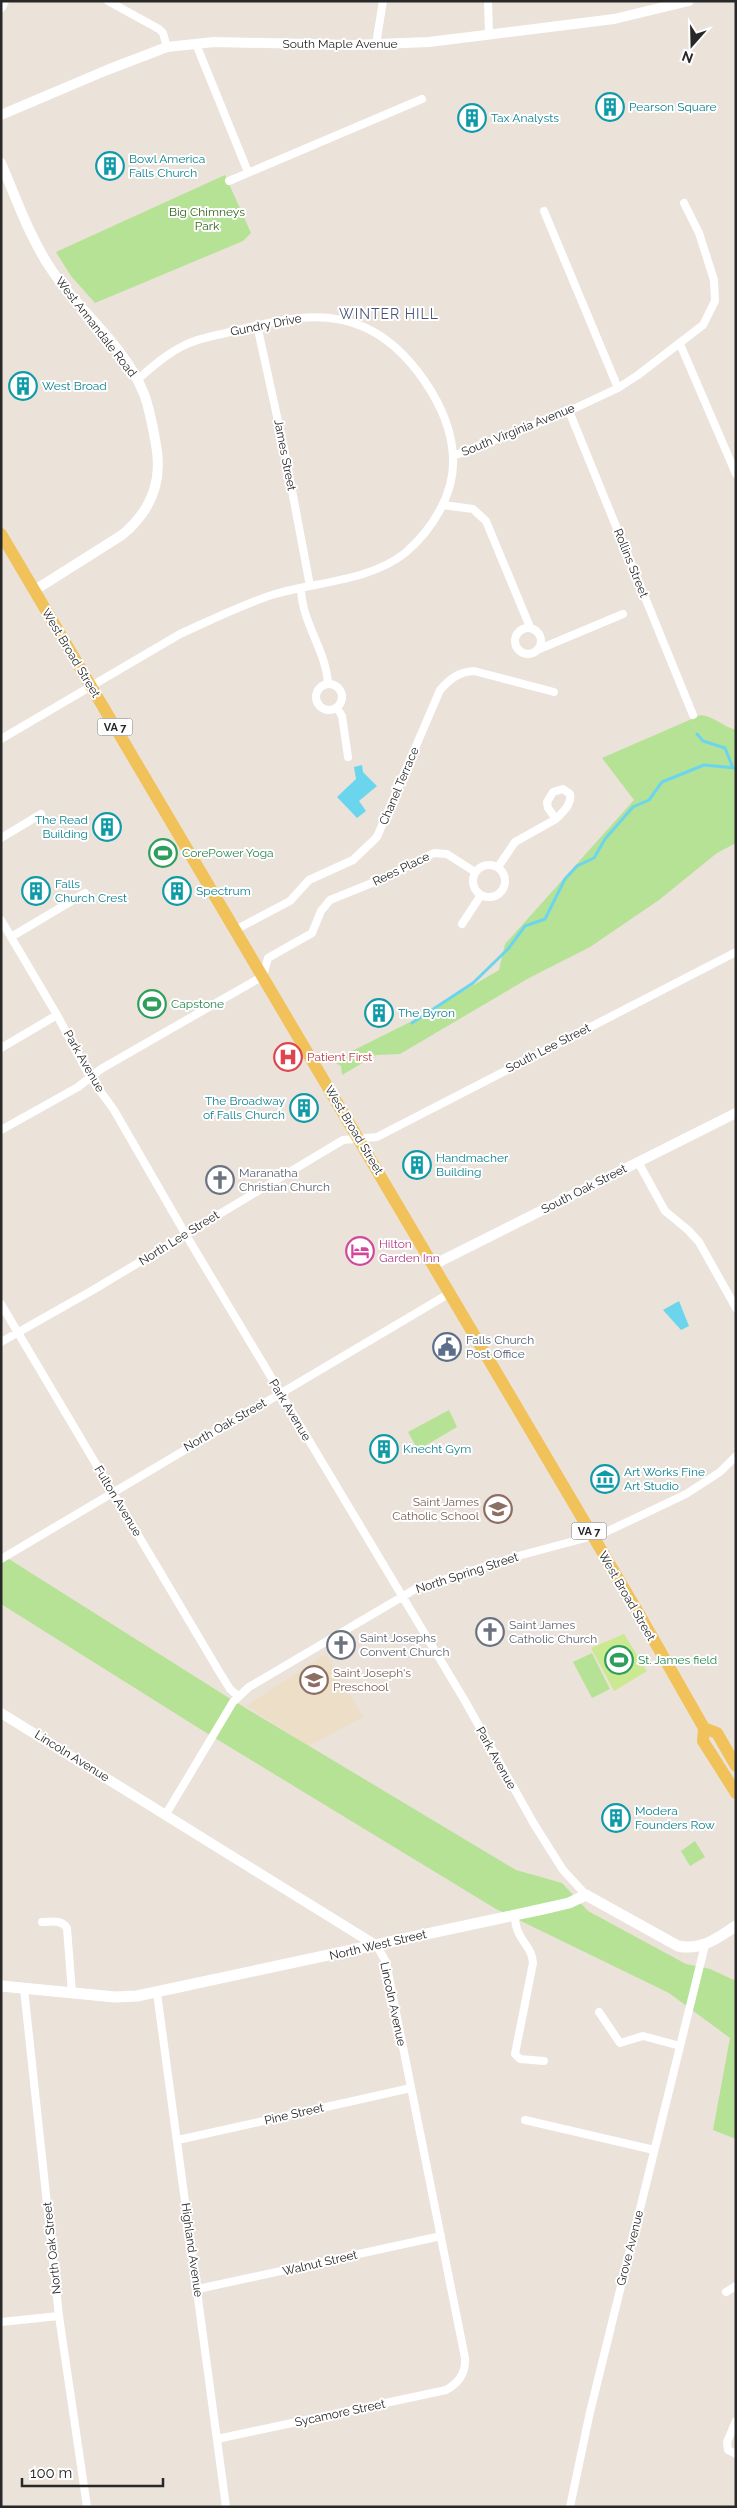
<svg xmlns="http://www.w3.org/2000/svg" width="737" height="2508" font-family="Raleway,sans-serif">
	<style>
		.education { fill: #eddec8 }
		.green { fill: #b5e295 }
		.pitch { fill: #cae991 }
		.water { fill: #6cd5ee }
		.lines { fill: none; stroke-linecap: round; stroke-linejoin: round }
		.stream { stroke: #6cd5ee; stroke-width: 3 }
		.minor { stroke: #fff; stroke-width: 8 }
		.tertiary { stroke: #fff; stroke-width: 10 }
		.secondary { stroke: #fff; stroke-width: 11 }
		.primary { stroke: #f0c259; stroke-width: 12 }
		.labels { text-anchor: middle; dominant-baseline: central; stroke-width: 4; stroke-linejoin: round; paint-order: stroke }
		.shield { fill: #fff; stroke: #686868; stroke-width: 1 }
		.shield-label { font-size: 11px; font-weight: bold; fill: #282828 }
		.street-label { font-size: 12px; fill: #282828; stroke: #fff }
		.culture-label { font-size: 12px; fill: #0d838f; stroke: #fff; text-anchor: start }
		.park-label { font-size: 12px; fill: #2e6419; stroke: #fff }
		.leisure-label { font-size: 12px; fill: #27864d; stroke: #fff; text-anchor: start }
		.health-label { font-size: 12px; fill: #be3a42; stroke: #fff; text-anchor: start }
		.worship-label { font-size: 12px; fill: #5b616d; stroke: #fff; text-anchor: start }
		.hotel-label { font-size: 12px; fill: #b23c85; stroke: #fff; text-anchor: start }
		.service-label { font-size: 12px; fill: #4e5e75; stroke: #fff; text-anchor: start }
		.education-label { font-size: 12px; fill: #785e54; stroke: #fff; text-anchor: end }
		.neighbourhood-label { font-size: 14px; letter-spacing: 1px; fill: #495578; stroke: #fff }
	</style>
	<rect width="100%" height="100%" fill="#ebe2da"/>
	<path class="education" d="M326 1654 363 1717 309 1746 246 1706Z"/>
	<path class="green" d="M225 175 251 233 243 241 95 303 71 276 56 252Z
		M701 715C717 718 722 726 736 730V843L717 853 659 900 590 947 529 978 400 1054 376 1055 342 1075 341 1066 332 1061 414 1020 499 970 505 944 634 800 602 758Z
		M449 1410 457 1427 418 1450 408 1432Z
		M1 1554 229 1698 516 1870 562 1883 588 1911 686 1964 710 1969 736 1981V2139L713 2130 730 2038 669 1993 496 1909 205 1732 1 1604Z
		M592 1653 610 1689 592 1698 573 1662Z
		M695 1841 705 1857 690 1866 681 1851Z"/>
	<path class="pitch" d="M624 1634 647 1671 614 1691 591 1648Z"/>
	<path class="water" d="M362 765 363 772 377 786 359 801 366 811 357 818 337 797 356 779 354 767Z
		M679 1301 689 1326 681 1330 663 1310Z"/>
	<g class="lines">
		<path class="stream" d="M697 734 703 741 725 748 733 768
			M412 1023 473 983 508 949 525 926 545 919 565 879 577 866 594 858 605 839 633 807 649 800 662 782 704 765 736 768"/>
		<path class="minor" d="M108 1 159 29 163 33 167 47
			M488 1 489 35
			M196 44 248 172
			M376 44 383 1
			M229 181 422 99
			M544 211 618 388
			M257 325 285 453 310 586
			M680 344 736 474
			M569 411 693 715
			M453 456 569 411 618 388 638 375 703 325 715 301 714 280 699 233 684 203
			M443 505 473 509 486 521 530 627
			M301 589C302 623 326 650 328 684
			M515 641a13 13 0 1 1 26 0a13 13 0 1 1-26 0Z
			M537 650 623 614
			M316 697a13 13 0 1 1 26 0a13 13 0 1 1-26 0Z
			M337 708 342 716 348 757
			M1 739 180 634C211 620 243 604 275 594 316 582 370 581 405 553 432 530 455 494 453 457 451 408 409 347 364 327 320 308 274 321 230 332 214 336 197 338 183 346 166 354 151 368 137 380
			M563 789 570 794C572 804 563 812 556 819L548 808 547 802 553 792Z
			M1 838 41 814
			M473 881a16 16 0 1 1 32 0a16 16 0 1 1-32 0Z
			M498 867 515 842 556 819
			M1 920 57 1015 90 1077 114 1110 186 1235 465 1701 534 1824 563 1870 586 1895
			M462 924 481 895
			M235 930 290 901 309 880 353 860 377 837 440 690C450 679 458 672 474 671L554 692
			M11 937 85 893
			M1 1048 57 1015
			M1 1130 78 1087 101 1069 263 976 268 958 312 933 321 911 330 900 382 879 434 853 447 854 475 872
			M638 1162 665 1211 688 1230 699 1242 736 1308
			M1 1304 220 1673 230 1689 238 1696
			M1 1342 93 1290 343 1140 377 1137 736 952
			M1 1559 450 1293
			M166 1814 233 1702 249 1687 417 1588 518 1556 604 1533 686 1494 720 1472 736 1456
			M515 1915C514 1939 532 1944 533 1963L515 2054 520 2059 544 2061
			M42 1922C51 1922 61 1919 67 1928L72 1993
			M24 1989 59 2316 87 2507
			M157 1993 226 2507
			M599 2012 620 2043 643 2036 680 2046
			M525 2120 654 2150
			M178 2140 411 2088
			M198 2289 441 2236
			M726 2292 736 2286
			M1 2322 59 2316
			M736 2421 727 2442 728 2450 736 2454
			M217 2439 446 2390C459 2383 466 2373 465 2358L386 1962 377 1946
			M570 2507 590 2412 705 1945"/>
		<path class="tertiary" d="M1 7 4 1
			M1 115 107 70 167 47 214 42 353 45 429 42 614 19 689 1
			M1 163C17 200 30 239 53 272 81 313 125 346 144 394 150 410 153 428 156 445 163 482 151 511 122 535L35 590
			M433 1265 736 1113
			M1 1713 377 1946"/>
		<path class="secondary" d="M1 1986 115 1997 137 1996 543 1909 569 1903 586 1895 678 1946C702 1951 717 1938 736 1926"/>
		<path class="primary" d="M1 534 639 1614 704 1728 703 1741 736 1793
			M704 1728 717 1733 736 1766"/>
	</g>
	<defs>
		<symbol id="building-ring" viewBox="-11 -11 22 22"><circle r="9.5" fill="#fff" stroke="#0f9aa8" stroke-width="1.5"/><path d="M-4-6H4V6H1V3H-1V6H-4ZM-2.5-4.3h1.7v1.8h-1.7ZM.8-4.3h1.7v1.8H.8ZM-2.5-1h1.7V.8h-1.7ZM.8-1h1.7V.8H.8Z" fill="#0f9aa8"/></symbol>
		<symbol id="stadium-ring" viewBox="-11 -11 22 22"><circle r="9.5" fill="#fff" stroke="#2e9e5b" stroke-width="1.5"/><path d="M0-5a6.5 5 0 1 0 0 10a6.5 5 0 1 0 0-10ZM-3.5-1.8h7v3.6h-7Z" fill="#2e9e5b"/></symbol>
		<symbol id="hospital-ring" viewBox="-11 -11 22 22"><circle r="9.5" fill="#fff" stroke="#e0444e" stroke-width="1.5"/><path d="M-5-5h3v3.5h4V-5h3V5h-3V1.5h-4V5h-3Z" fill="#e0444e"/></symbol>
		<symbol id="church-ring" viewBox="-11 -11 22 22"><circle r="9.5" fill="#fff" stroke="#6b7280" stroke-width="1.5"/><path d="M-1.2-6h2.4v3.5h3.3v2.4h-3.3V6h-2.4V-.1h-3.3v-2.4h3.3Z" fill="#6b7280"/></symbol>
		<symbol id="hotel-ring" viewBox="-11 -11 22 22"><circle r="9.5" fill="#fff" stroke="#d1479c" stroke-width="1.5"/><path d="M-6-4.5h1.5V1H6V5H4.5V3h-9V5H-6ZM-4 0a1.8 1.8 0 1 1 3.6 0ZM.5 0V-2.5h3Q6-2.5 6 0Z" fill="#d1479c"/></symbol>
		<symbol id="civic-ring" viewBox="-11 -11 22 22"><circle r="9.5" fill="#fff" stroke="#5c6f8a" stroke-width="1.5"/><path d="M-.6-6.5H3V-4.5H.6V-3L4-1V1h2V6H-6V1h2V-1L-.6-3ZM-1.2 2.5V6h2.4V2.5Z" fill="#5c6f8a"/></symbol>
		<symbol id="museum-ring" viewBox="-11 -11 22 22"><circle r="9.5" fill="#fff" stroke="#0f9aa8" stroke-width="1.5"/><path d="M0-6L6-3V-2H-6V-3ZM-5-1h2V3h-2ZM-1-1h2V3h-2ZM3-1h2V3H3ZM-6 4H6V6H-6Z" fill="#0f9aa8"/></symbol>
		<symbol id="school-ring" viewBox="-11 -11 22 22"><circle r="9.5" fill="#fff" stroke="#8d6e63" stroke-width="1.5"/><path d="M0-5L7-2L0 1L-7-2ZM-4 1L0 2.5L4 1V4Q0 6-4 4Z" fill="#8d6e63"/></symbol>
	</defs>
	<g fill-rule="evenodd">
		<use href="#building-ring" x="594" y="91" width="32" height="32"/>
		<use href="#building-ring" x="456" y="102" width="32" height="32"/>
		<use href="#building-ring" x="94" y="150" width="32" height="32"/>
		<use href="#building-ring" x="7" y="370" width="32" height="32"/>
		<use href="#building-ring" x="91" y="811" width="32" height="32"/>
		<use href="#stadium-ring" x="147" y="837" width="32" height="32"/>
		<use href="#building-ring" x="20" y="875" width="32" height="32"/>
		<use href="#building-ring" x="161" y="875" width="32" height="32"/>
		<use href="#stadium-ring" x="136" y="988" width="32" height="32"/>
		<use href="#building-ring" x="363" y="997" width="32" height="32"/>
		<use href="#hospital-ring" x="272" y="1041" width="32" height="32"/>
		<use href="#building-ring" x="288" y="1092" width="32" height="32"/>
		<use href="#building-ring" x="401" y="1149" width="32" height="32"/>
		<use href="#church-ring" x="204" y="1164" width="32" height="32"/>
		<use href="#hotel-ring" x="344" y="1235" width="32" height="32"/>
		<use href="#civic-ring" x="431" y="1331" width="32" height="32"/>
		<use href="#building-ring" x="368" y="1433" width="32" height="32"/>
		<use href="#museum-ring" x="589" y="1463" width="32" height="32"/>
		<use href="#school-ring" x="482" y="1493" width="32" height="32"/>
		<use href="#church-ring" x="474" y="1616" width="32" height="32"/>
		<use href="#church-ring" x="325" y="1629" width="32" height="32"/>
		<use href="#stadium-ring" x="603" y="1644" width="32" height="32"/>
		<use href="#school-ring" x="298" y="1664" width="32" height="32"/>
		<use href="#building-ring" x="600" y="1802" width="32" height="32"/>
	</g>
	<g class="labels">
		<g class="shield">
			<rect x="97.5" y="718.5" width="35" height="17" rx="4"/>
			<rect x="571.5" y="1522.5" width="35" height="17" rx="4"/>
		</g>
		<g class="shield-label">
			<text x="115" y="727">VA 7</text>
			<text x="589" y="1531">VA 7</text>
		</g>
		<g class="street-label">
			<text x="340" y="44">South Maple Avenue</text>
			<text transform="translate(266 325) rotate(-11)">Gundry Drive</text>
			<text transform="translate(96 327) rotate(52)">West Annandale Road</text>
			<text transform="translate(518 430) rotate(-22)">South Virginia Avenue</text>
			<text transform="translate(285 455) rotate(79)">James Street</text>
			<text transform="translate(631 563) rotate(68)">Rollins Street</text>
			<text transform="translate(71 653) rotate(59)">West Broad Street</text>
			<text transform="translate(399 786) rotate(-67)">Chanel Terrace</text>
			<text transform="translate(401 869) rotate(-26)">Rees Place</text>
			<text transform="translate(548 1048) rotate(-27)">South Lee Street</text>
			<text transform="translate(84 1061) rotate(60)">Park Avenue</text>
			<text transform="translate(354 1130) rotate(59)">West Broad Street</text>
			<text transform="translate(584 1189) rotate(-27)">South Oak Street</text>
			<text transform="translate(179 1238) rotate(-32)">North Lee Street</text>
			<text transform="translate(290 1410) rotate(59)">Park Avenue</text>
			<text transform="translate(225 1425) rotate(-30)">North Oak Street</text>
			<text transform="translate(118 1501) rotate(59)">Fulton Avenue</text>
			<text transform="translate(467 1573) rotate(-18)">North Spring Street</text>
			<text transform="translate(627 1596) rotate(60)">West Broad Street</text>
			<text transform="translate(72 1756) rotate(32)">Lincoln Avenue</text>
			<text transform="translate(496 1758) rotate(61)">Park Avenue</text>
			<text transform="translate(378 1945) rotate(-13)">North West Street</text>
			<text transform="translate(393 2004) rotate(78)">Lincoln Avenue</text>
			<text transform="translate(294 2114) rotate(-13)">Pine Street</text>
			<text transform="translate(52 2248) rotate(-96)">North Oak Street</text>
			<text transform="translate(630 2248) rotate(-76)">Grove Avenue</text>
			<text transform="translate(192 2250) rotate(82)">Highland Avenue</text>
			<text transform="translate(320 2263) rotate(-13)">Walnut Street</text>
			<text transform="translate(340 2413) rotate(-12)">Sycamore Street</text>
		</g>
		<g class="culture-label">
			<text x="629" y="107">Pearson Square</text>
			<text x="491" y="118">Tax Analysts</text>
			<text x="129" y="159">Bowl America<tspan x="129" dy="14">Falls Church</tspan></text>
			<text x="42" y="386">West Broad</text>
			<text x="88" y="820" text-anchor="end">The Read<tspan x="88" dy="14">Building</tspan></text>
			<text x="55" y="884">Falls<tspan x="55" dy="14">Church Crest</tspan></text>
			<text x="196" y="891">Spectrum</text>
			<text x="398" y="1013">The Byron</text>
			<text x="285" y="1101" text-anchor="end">The Broadway<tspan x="285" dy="14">of Falls Church</tspan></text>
			<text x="436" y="1158">Handmacher<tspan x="436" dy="14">Building</tspan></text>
			<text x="403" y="1449">Knecht Gym</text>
			<text x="624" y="1472">Art Works Fine<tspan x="624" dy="14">Art Studio</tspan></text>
			<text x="635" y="1811">Modera<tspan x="635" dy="14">Founders Row</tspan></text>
		</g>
		<g class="park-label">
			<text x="207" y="212">Big Chimneys<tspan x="207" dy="14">Park</tspan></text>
		</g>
		<g class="leisure-label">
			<text x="182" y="853">CorePower Yoga</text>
			<text x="171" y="1004">Capstone</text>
			<text x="638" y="1660">St. James field</text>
		</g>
		<g class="health-label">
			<text x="307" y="1057">Patient First</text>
		</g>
		<g class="worship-label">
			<text x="239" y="1173">Maranatha<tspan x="239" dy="14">Christian Church</tspan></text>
			<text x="509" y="1625">Saint James<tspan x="509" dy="14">Catholic Church</tspan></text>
			<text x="360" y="1638">Saint Josephs<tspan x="360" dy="14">Convent Church</tspan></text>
		</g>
		<g class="hotel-label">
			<text x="379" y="1244">Hilton<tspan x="379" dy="14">Garden Inn</tspan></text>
		</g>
		<g class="service-label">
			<text x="466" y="1340">Falls Church<tspan x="466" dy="14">Post Office</tspan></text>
		</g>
		<g class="education-label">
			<text x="479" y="1502">Saint James<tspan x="479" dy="14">Catholic School</tspan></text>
			<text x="333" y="1673" text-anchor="start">Saint Joseph's<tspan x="333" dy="14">Preschool</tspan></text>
		</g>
		<g class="neighbourhood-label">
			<text x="389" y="314">WINTER HILL</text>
		</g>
	</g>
	<rect width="737" height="2508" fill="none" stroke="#282828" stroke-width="5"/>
	<g transform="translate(692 45) rotate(200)" stroke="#ffffff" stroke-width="4" paint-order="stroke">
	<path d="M0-4L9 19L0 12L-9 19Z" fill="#282828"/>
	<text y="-8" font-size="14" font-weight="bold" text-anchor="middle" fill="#282828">N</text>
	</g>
	<path d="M22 2478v8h141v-8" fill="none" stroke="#282828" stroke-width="2.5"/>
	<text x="30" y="2478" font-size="15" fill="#282828" stroke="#ffffff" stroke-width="4" paint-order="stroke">100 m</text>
</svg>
